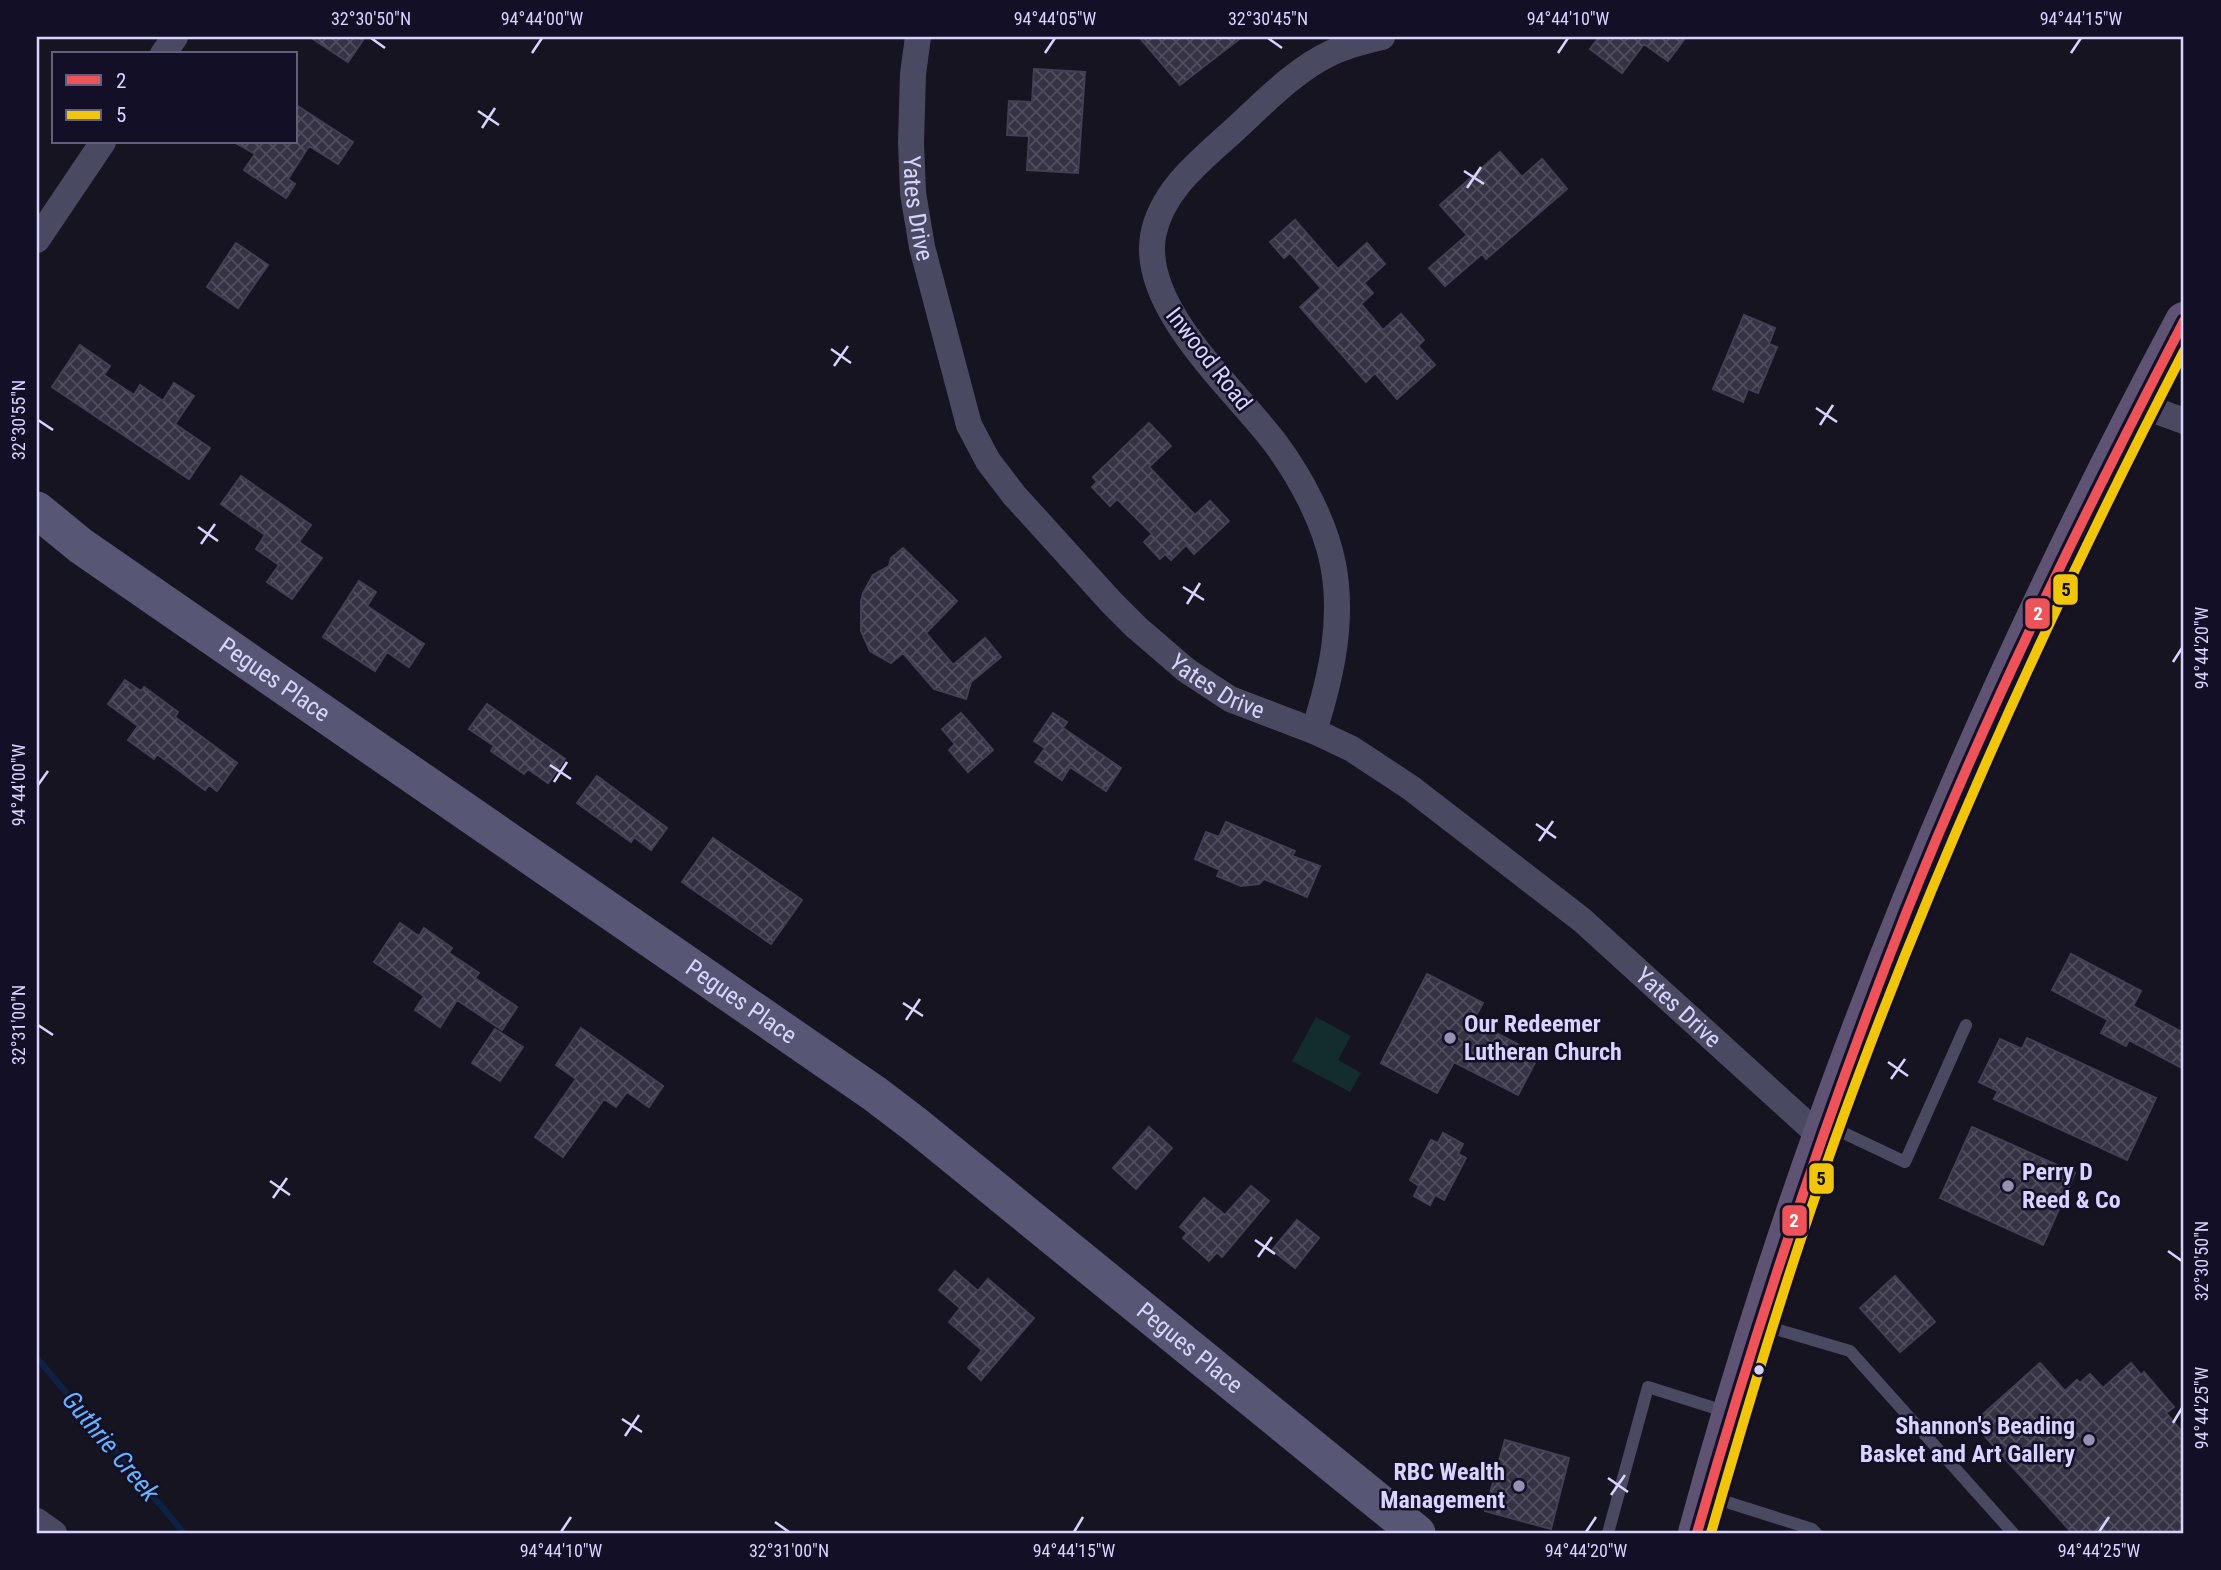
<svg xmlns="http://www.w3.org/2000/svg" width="2221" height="1570" font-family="'Roboto Condensed',sans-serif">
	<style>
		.green { fill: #132c2d }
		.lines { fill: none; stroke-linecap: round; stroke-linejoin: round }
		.stream { stroke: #0d2144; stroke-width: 6 }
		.building { fill: url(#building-cross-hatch); stroke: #433f54; stroke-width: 2 }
		.lane { stroke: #4a4962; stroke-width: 12 }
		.street { stroke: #4a4962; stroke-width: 26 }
		.secondary { stroke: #575674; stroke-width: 37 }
		.primary { stroke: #5e5373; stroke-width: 38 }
		.bus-1-casing { stroke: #130f26; stroke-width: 16 }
		.bus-2-casing { stroke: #130f26; stroke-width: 16 }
		.bus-1 { stroke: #ed5358; stroke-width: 10 }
		.bus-2 { stroke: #f0c50a; stroke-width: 10 }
		.ticks { fill: none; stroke: #d9d4ff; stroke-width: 2.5 }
		.poi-dot { fill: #9591b1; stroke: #130f26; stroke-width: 2.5 }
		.bus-dot { fill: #d9d4ff; stroke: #130f26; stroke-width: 2.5 }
		.labels { text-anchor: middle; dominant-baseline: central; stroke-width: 5; stroke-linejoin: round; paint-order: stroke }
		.street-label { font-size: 24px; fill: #d9d4ff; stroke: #130f26 }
		.poi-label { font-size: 24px; font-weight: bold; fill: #d9d4ff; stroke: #130f26; text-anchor: start }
		.water-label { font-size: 26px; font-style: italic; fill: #62b6ff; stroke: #130f26 }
		.line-badge { stroke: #130f26; stroke-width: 2.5 }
		.badge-label { font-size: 19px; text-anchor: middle; font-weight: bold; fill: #fff }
		.pale-badge-label { font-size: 19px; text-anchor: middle; font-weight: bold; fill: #111 }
		.neatline { fill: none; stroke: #d9d4ff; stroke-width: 2.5 }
		.ticks-label { font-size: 18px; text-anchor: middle; fill: #d9d4ff }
	</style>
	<defs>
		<pattern id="building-cross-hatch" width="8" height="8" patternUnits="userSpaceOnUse" patternTransform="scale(1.75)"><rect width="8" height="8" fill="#343243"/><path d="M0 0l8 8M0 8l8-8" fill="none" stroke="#514f5f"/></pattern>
	</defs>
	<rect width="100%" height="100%" fill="#161421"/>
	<path class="green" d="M1316 1017 1351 1036 1338 1060 1361 1073 1350 1092 1292 1061Z"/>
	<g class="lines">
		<path class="stream" d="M37 1358 184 1533"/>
	</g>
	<path class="building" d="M310 37H365L348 62Z
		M1139 37H1242L1180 85Z
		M1599 37H1686L1668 61 1644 44 1622 73 1590 49Z
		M1034 69 1085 72 1078 173 1027 170 1029 136 1007 135 1009 101 1032 102Z
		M296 105 353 142 338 164 309 146 288 179 295 184 286 198 244 170 255 154 234 142H296Z
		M1500 152 1522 177 1542 159 1567 189 1486 259 1482 254 1445 286 1429 268 1467 235 1440 205Z
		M1295 220 1338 269 1367 243 1385 264 1364 283 1373 293 1361 304 1383 330 1401 314 1424 340 1418 346 1435 365 1397 399 1375 373 1366 382 1300 307 1321 288 1290 253 1284 258 1270 242Z
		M236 243 268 265 238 308 207 287Z
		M1744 315 1775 328 1769 344 1777 347 1758 393 1748 389 1743 402 1713 389Z
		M80 345 110 366 104 375 134 395 140 385 163 401 174 383 194 396 175 424 210 448 189 479 52 387Z
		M1149 423 1171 446 1149 467 1195 515 1210 501 1229 521 1194 554 1186 545 1171 560 1165 554 1160 559 1144 542 1152 534 1117 499 1110 506 1092 487 1097 482 1093 477Z
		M241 476 311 525 299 542 322 558 292 599 267 582 279 565 256 549 265 535 221 504Z
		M903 548 957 601 926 633 953 665 985 638 1001 657 971 682 966 699 934 689 903 653 891 663 870 651 861 631V601L863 593 873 575 889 566 891 558Z
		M359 581 376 592 367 606 424 644 409 667 387 652 375 671 323 637Z
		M125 680 141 691 144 687 178 712 175 717 237 763 217 791 209 785 205 790 157 754 154 759 128 740 138 726 108 704Z
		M487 704 565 759 548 783 528 769 524 774 491 751 494 746 469 729Z
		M961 713 993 750 968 772 949 750 955 744 942 729Z
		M1053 713 1067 722 1063 728 1121 768 1106 791 1070 767 1062 780 1035 762 1045 748 1034 741Z
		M597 776 667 828 651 850 634 837 631 842 577 803Z
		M1226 822 1295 851 1292 856 1320 866 1307 897 1264 879 1259 884 1241 886 1217 876 1220 870 1195 859 1206 832 1219 837Z
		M713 838 802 900 771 944 682 882Z
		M400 923 419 936 424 928 452 948 449 953 479 973 475 978 517 1007 502 1030 457 1000 440 1027 415 1010 424 996 374 962Z
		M2071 954 2141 991 2133 1006 2184 1033V1069L2129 1040 2126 1046 2101 1033 2108 1020 2052 990Z
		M1427 974 1483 1003 1473 1021 1539 1055 1518 1095 1454 1062 1437 1093 1381 1063Z
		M581 1028 663 1086 649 1107 627 1092 616 1107 604 1099 563 1157 535 1137 576 1079 556 1065Z
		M495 1029 523 1047 500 1081 472 1063Z
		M2027 1038 2156 1098 2127 1160 1994 1099 1998 1091 1979 1082 2000 1039 2022 1049Z
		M1149 1127 1172 1148 1136 1189 1113 1168Z
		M1972 1127 2075 1173 2043 1245 1940 1198Z
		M1443 1133 1463 1144 1458 1154 1466 1158 1444 1200 1435 1195 1430 1205 1414 1196 1419 1186 1410 1180 1431 1140 1438 1143Z
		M1251 1186 1269 1201 1222 1257 1217 1252 1209 1261 1183 1238 1187 1233 1180 1227 1204 1198 1225 1215Z
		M1297 1220 1319 1238 1295 1268 1272 1250Z
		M955 1271 978 1291 988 1279 1034 1318 981 1380 968 1368 982 1350 949 1322 960 1308 939 1290Z
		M1895 1276 1935 1322 1900 1352 1860 1308Z
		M2040 1363 2065 1391 2077 1380 2080 1383 2090 1374 2103 1388 2131 1363 2141 1375 2144 1372 2174 1407 2166 1413 2184 1434V1533H2072L1973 1423Z
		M1505 1440 1569 1458 1551 1529 1485 1511Z"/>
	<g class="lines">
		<path class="lane" d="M1829 1126 1905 1162 1966 1025
			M1762 1325 1850 1351 2013 1533
			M1711 1497 1812 1529 1816 1533
			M1608 1533 1648 1387 1727 1412"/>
		<g class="street">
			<path id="s1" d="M918 37 913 74 911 142 913 193 922 247 969 425 988 461 1014 495 1112 603 1136 627 1186 670 1230 699 1314 731 1352 749 1411 788 1582 920 1821 1137"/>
			<path d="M163 54 175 37"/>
			<path d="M37 240 103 142"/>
			<path d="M2140 405 2184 421"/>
			<path d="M1314 731C1331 677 1344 621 1333 564 1325 523 1301 478 1276 444 1235 389 1141 309 1153 236 1161 191 1201 160 1232 132 1263 104 1293 71 1331 53 1347 45 1365 41 1382 37"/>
			<path d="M37 1521 54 1533"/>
		</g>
		<path class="secondary" id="s2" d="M37 510 81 546 875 1094 917 1126 1417 1533"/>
		<path class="primary" d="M1697 1533C1811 1112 1978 706 2184 321"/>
		<defs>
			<path id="bus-1" d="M1697 1533C1757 1324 1825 1119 1905 916 1986 712 2083 516 2184 321"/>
			<path id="bus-2" d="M1711 1533C1756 1377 1803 1222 1861 1069 1953 823 2063 585 2184 351"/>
		</defs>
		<use href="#bus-1" class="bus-1-casing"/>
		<use href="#bus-2" class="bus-2-casing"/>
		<use href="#bus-1" class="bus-1"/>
		<use href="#bus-2" class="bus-2"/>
	</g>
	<path class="ticks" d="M371 38 385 48M1268 38 1282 48M532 53 542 38M1045 53 1055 38M1558 53 1568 38M2071 53 2081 38M478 111 499 125M482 128 495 108M1464 171 1484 184M1467 188 1481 167M831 349 851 363M834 366 848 346M1816 408 1837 422M38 420 53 430M1820 425 1833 405M198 527 218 541M201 544 215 524M1183 587 1204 600M1187 604 1200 583M2173 662 2182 648M550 765 571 779M554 782 567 762M38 785 48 771M1536 824 1556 838M1539 841 1553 821M903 1003 923 1016M906 1020 920 999M38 1025 53 1035M1888 1062 1908 1076M1891 1079 1905 1059M270 1181 290 1195M273 1198 287 1178M1255 1240 1275 1254M2168 1251 2182 1261M1258 1257 1272 1237M622 1419 642 1432M2173 1423 2182 1408M625 1436 639 1415M1608 1478 1628 1492M1611 1495 1625 1475M775 1522 789 1532M561 1532 571 1517M1074 1532 1083 1517M1586 1532 1596 1517M2099 1532 2109 1517"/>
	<g class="poi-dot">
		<circle cx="1450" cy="1038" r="7"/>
		<circle cx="2008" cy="1186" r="7"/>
		<circle cx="2089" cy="1440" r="7"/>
		<circle cx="1519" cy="1486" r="7"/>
	</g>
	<circle class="bus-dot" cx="1759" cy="1370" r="6"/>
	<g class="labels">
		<g class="street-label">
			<text stroke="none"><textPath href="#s1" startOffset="172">Yates Drive</textPath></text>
			<text transform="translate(1209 359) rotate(52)">Inwood Road</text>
			<text stroke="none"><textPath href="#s2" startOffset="292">Pegues Place</textPath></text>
			<text stroke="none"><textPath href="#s1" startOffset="760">Yates Drive</textPath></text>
			<text stroke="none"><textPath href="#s2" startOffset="859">Pegues Place</textPath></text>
			<text stroke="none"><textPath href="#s1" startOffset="1326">Yates Drive</textPath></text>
			<text stroke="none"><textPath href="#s2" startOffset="1426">Pegues Place</textPath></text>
		</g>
		<g class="poi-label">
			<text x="1464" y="1024">Our Redeemer<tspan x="1464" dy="28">Lutheran Church</tspan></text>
			<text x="2022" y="1172">Perry D<tspan x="2022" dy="28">Reed &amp; Co</tspan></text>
			<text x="2075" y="1426" text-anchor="end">Shannon's Beading<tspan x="2075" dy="28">Basket and Art Gallery</tspan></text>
			<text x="1505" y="1472" text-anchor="end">RBC Wealth<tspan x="1505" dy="28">Management</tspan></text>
		</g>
		<g class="water-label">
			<text transform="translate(111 1446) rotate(50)">Guthrie Creek</text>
		</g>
	</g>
	<g class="line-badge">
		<rect x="2052" y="573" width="27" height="33" rx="7" fill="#f0c50a"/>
		<rect x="2024" y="597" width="27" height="33" rx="7" fill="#ed5358"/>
		<rect x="1808" y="1162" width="27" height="33" rx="7" fill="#f0c50a"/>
		<rect x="1781" y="1204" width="27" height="33" rx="7" fill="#ed5358"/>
	</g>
	<g class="badge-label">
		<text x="2038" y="620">2</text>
		<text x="1794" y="1227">2</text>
	</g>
	<g class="pale-badge-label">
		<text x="2066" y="596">5</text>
		<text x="1821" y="1185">5</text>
	</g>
	<rect width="2221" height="1570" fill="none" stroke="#130f26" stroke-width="77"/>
	<rect x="52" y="52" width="245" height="91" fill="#130f26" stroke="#625e7d" stroke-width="2"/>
	<rect x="66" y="75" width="35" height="10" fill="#ed5358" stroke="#625e7d" stroke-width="2"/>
	<text x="116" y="88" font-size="21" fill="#d9d4ff">2</text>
	<rect x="66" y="110" width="35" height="10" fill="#f0c50a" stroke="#625e7d" stroke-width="2"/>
	<text x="116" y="122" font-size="21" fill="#d9d4ff">5</text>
	<rect x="38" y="38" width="2144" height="1494" class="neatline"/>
	<g class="ticks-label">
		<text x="371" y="25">32°30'50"N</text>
		<text x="542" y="25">94°44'00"W</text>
		<text x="1055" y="25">94°44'05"W</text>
		<text x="1268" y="25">32°30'45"N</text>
		<text x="1568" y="25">94°44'10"W</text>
		<text x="2081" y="25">94°44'15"W</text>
		<text transform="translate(19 420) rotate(-90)" y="6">32°30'55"N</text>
		<text transform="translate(2202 648) rotate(-90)" y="6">94°44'20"W</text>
		<text transform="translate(19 785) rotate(-90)" y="6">94°44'00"W</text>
		<text transform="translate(19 1025) rotate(-90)" y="6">32°31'00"N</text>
		<text transform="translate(2202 1261) rotate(-90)" y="6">32°30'50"N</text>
		<text transform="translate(2202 1408) rotate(-90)" y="6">94°44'25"W</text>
		<text x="561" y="1557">94°44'10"W</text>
		<text x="789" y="1557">32°31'00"N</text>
		<text x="1074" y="1557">94°44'15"W</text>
		<text x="1586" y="1557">94°44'20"W</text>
		<text x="2099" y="1557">94°44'25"W</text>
	</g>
</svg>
